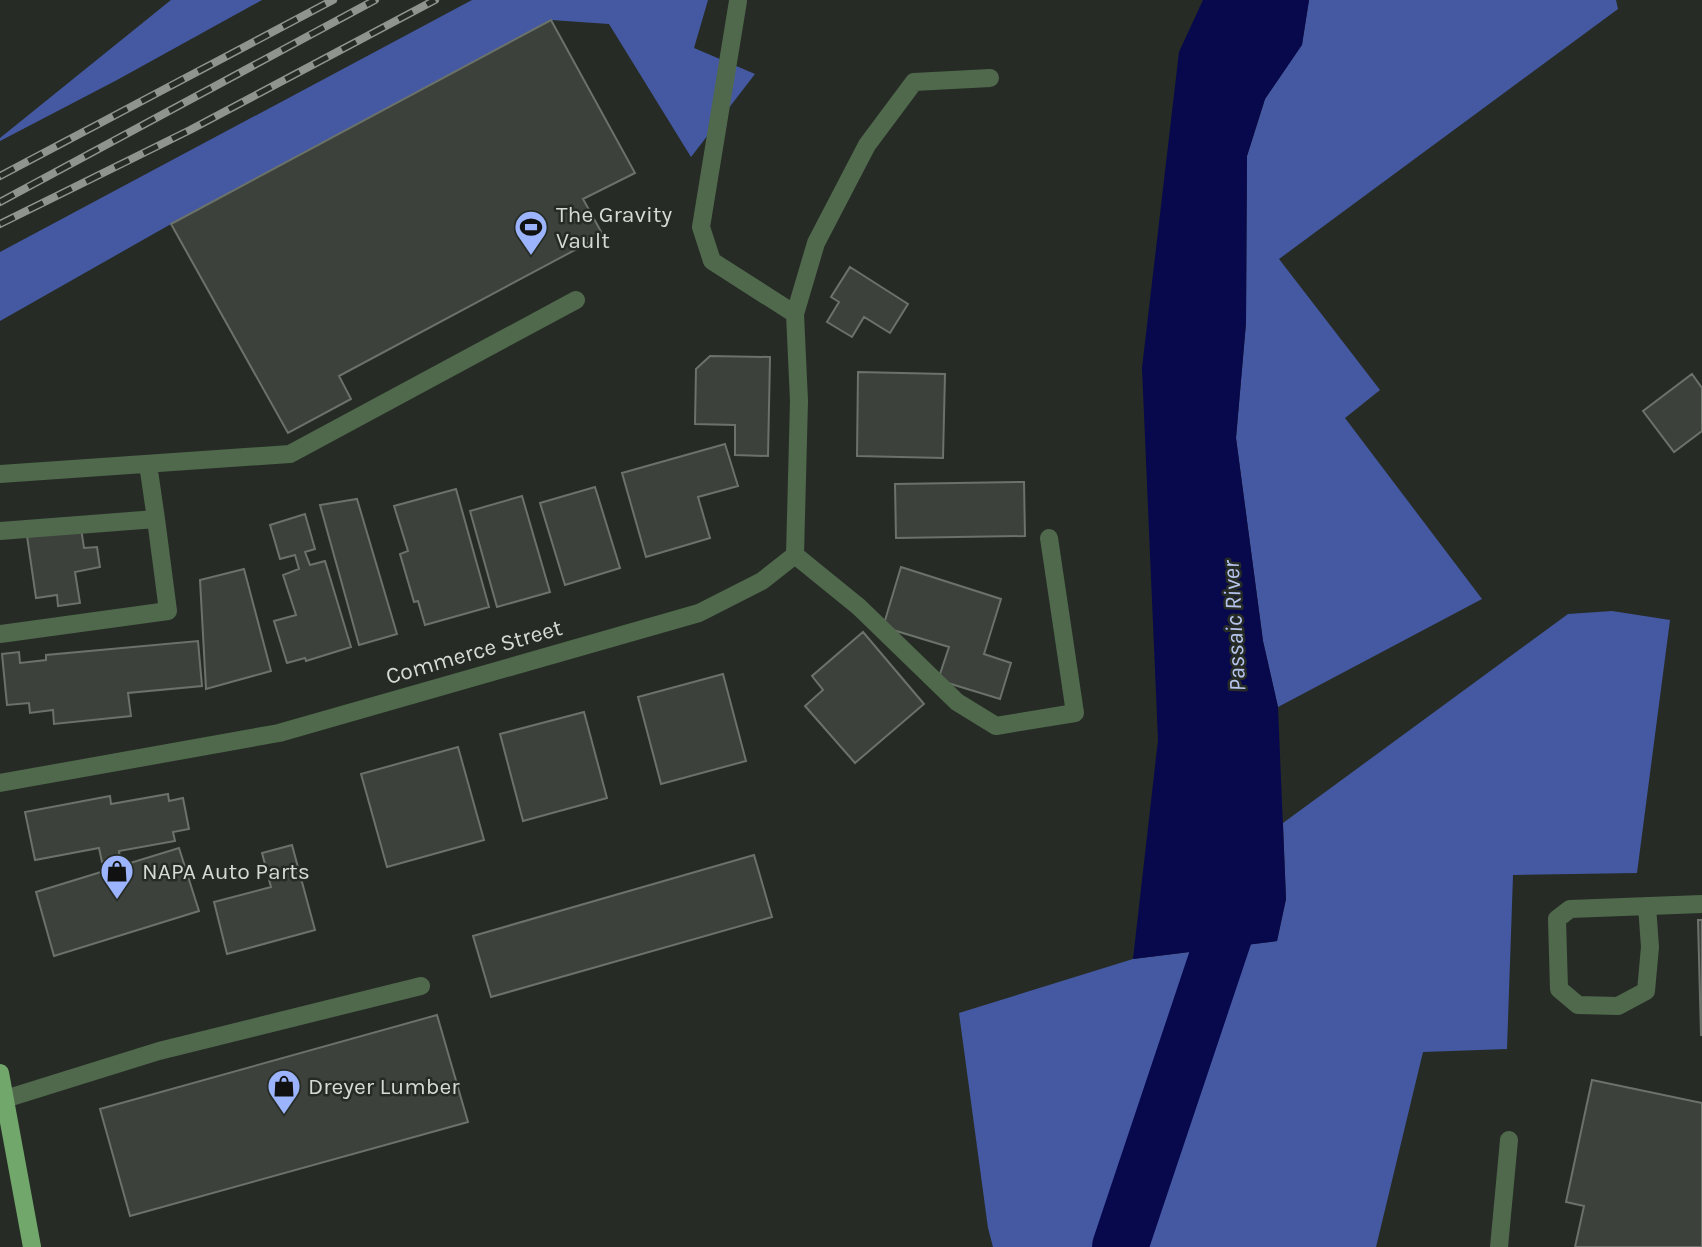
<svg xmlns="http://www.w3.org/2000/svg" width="1702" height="1247" font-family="Karla,sans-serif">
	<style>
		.forest { fill: #4559a3 }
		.water { fill: #08084d }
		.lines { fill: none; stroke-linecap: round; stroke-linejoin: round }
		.river { stroke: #08084d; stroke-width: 56 }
		.building { fill: #3c423b; stroke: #6b726a; stroke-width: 2 }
		.minor { stroke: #50694d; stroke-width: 18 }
		.major { stroke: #72a76c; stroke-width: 18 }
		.rail-casing { stroke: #8f948e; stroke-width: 8 }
		.rail { stroke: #262c25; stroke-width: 5; stroke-dasharray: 16; stroke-linecap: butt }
		.labels { text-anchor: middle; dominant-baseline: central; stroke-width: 5; stroke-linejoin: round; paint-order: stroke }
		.poi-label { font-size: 23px; fill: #d6dad5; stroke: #262c25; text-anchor: start }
		.street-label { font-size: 23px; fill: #d6dad5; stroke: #262c25 }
		.water-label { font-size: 24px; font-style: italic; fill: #b6c4ed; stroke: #262c25 }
	</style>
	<rect width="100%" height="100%" fill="#262c25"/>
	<path class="forest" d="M171 0H262L117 80 0 141V138Z
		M472 0H708L694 48 755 74 691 157 609 24 551 20 171 224 0 321V252Z
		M1309 0H1616L1618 9 1279 259 1380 390 1345 418 1482 599 1278 707 1263 641 1236 438 1246 323 1247 156 1265 99 1302 44Z
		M1612 611 1670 620 1637 873 1513 875 1507 1049 1423 1052 1376 1247H993L988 1228 959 1013 1133 959 1277 941 1286 899 1283 823 1568 614Z"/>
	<path class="water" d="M1203 0H1309L1302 45 1265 99 1247 156 1246 323 1236 438 1263 641 1278 707 1286 899 1277 941 1133 959 1158 740 1142 368 1179 52Z"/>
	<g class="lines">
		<path class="river" d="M1120 1247 1245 874"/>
	</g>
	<path class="building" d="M551 20 635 173 583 199 603 235 339 376 351 399 288 433 171 224Z
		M850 267 908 304 890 333 864 317 852 337 827 322 839 302 831 297Z
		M710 356 770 357 768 456 735 455V425L695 424 696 369Z
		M858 372 945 374 943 458 857 456Z
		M1692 374 1702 388V431L1674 452 1643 411Z
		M725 444 738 486 698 497 710 538 646 557 622 473Z
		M1024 482 1025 536 896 538 895 484Z
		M595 487 620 568 565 585 540 503Z
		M456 489 489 607 425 625 418 601 414 602 400 554 408 551 394 506Z
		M522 496 550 592 497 607 470 511Z
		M357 499 397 634 359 645 320 505Z
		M305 514 315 549 305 552 310 565 325 561 351 647 306 661 305 658 287 663 274 621 296 615 283 575 299 569 295 555 280 559 270 525Z
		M81 528 84 548 97 547 100 567 75 572 80 603 58 606 57 595 36 598 27 536Z
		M901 567 1001 599 984 654 1011 663 1000 699 938 680 949 647 883 627Z
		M244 569 271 671 206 689 200 580Z
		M863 632 924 704 855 763 805 706 823 690 812 676Z
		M198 641 202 686 128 693 131 716 54 724 53 710 30 713 29 703 7 705 2 654 19 652 20 663 46 660V655Z
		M723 674 746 761 661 784 638 697Z
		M584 712 607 798 523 821 500 734Z
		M458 747 484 840 387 867 361 774Z
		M168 794 169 801 183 798 189 829 173 832 175 841 119 851 120 858 102 862 99 848 35 860 25 812 110 796 111 804Z
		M292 845 315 930 227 954 214 902 271 887 262 853Z
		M179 848 199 911 54 956 36 892Z
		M754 855 772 917 491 997 473 936Z
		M1698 920H1702V1035H1701Z
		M437 1015 468 1122 130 1216 100 1109Z
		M1592 1080 1702 1103V1247H1575L1584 1206 1566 1202Z"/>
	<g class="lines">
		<path class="minor" d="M738 1 701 227 712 261 795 314
			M148 464 156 519
			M0 474 290 454 576 300
			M0 531 156 519 168 611 0 634
			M795 555 859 607 957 702 996 726 1075 713 1049 538
			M0 783 279 733 699 613 762 581 795 555 799 401 795 314 816 243 867 145 914 82 990 78
			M1647 906 1650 947 1646 991 1618 1006 1578 1005 1559 989 1557 919 1570 909 1702 904
			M5 1099 159 1051 421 986
			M1499 1247 1509 1140"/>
		<path class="major" d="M0 1073 32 1247"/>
		<defs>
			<path id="rail" d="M0 176 333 0
				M0 202 375 0
				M0 224 190 130 435 0"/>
		</defs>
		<use href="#rail" class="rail-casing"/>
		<use href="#rail" class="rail"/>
	</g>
	<defs>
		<symbol id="stadium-pin" viewBox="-11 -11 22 30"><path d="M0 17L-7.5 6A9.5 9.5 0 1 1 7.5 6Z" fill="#9cb4fd" stroke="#262c25"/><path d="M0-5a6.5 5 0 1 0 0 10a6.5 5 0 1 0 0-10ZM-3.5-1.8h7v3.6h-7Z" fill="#111"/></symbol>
		<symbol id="shop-pin" viewBox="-11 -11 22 30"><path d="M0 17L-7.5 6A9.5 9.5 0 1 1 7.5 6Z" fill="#9cb4fd" stroke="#262c25"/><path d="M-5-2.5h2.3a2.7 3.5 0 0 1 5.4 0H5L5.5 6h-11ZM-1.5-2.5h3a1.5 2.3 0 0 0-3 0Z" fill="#111"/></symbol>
	</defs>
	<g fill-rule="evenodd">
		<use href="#stadium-pin" x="512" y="208" width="38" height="52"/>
		<use href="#shop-pin" x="98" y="852" width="38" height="52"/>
		<use href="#shop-pin" x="265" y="1067" width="38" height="52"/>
	</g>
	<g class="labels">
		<g class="poi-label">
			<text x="556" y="214">The Gravity<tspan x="556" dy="26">Vault</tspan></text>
			<text x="142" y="871">NAPA Auto Parts</text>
			<text x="308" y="1086">Dreyer Lumber</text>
		</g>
		<g class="street-label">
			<text transform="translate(474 652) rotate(-16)">Commerce Street</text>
		</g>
		<g class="water-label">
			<text transform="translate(1234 626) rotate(-93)">Passaic River</text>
		</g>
	</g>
</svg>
